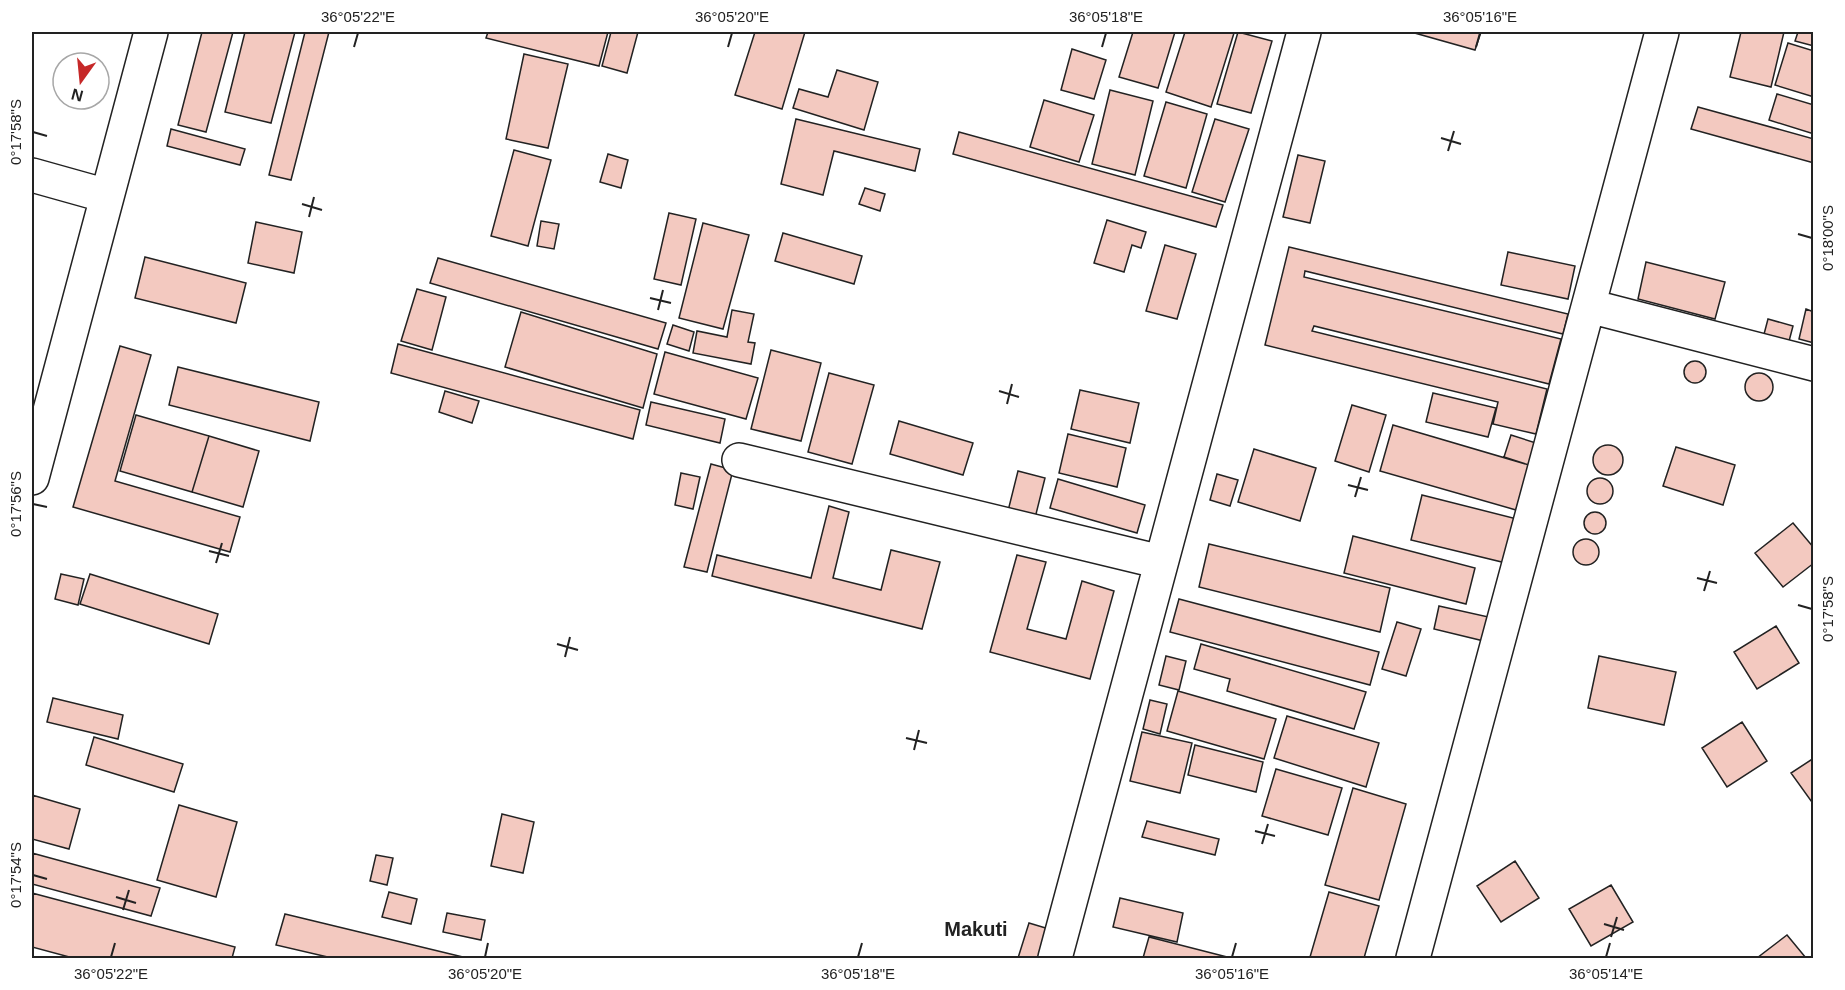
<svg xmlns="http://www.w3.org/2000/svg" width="1845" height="990" font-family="Arial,sans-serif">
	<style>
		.building { fill: #f3c9c0; stroke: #222; stroke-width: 1.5 }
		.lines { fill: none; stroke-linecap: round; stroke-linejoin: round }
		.street-casing { stroke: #222; stroke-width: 36 }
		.street { stroke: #fff; stroke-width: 33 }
		.ticks { fill: none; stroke: #222; stroke-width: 2 }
		.labels { text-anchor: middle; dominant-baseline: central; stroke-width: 4.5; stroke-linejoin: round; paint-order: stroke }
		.quarter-label { font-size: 20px; font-weight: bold; fill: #222; stroke: #fff }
		.neatline { fill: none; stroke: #222; stroke-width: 2 }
		.ticks-label { font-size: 15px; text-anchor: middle; fill: #222 }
	</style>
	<rect width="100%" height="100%" fill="#fff"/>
	<path class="building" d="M202 32H233L206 132 178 125Z
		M245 32H295L271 123 225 112Z
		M305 32H329L291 180 269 175Z
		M488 32H608L599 66 486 38Z
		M611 32H638L627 73 602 66Z
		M755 32H805L782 109 735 95Z
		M1133 32H1175L1158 88 1119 77Z
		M1185 32H1228L1234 33 1211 107 1166 92Z
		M1238 32 1272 41 1251 113 1217 104Z
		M1411 32H1481L1475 50Z
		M1741 32H1784L1771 87 1730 77Z
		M1798 32H1814V46L1795 41Z
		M1788 43 1814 51V97L1775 85Z
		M1072 49 1106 60 1094 99 1061 90Z
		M524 54 568 64 548 148 506 139Z
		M837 70 878 82 864 130 793 108 799 89 828 97Z
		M1110 90 1153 101 1135 175 1092 164Z
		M1777 94 1814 105V134L1769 120Z
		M1044 100 1094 115 1079 162 1030 147Z
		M1166 102 1207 114 1186 188 1144 176Z
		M1698 107 1814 139V163L1691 129Z
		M796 119 920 149 915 171 834 151 823 195 781 184Z
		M1215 119 1249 129 1225 202 1192 192Z
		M171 129 245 149 240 165 167 146Z
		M959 132 1223 205 1216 227 953 154Z
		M514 150 551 160 528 246 491 236Z
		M608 154 628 160 621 188 600 182Z
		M1298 155 1325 161 1310 223 1283 217Z
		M865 188 885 194 880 211 859 204Z
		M669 213 696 219 681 285 654 279Z
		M1107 220 1146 232 1141 248 1132 245 1124 272 1094 263Z
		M541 221 559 224 554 249 537 246Z
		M256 222 302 232 294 273 248 263Z
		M703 223 749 235 723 329 679 318Z
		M783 233 862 256 854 284 775 261Z
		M1165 245 1196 254 1177 319 1146 311Z
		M1289 247 1568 314 1563 334 1305 271 1304 277 1561 339 1549 384 1314 326 1312 331 1547 389 1536 434 1493 424 1498 402 1265 345Z
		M1508 252 1575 266 1568 299 1501 285Z
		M145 257 246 283 236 323 135 298Z
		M438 258 666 323 658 349 430 283Z
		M1646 262 1725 282 1715 319 1638 299Z
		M417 289 446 297 432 350 401 341Z
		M1806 309 1814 312V343L1799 339Z
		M732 310 754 314 748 342 755 343 751 364 693 353 697 331 727 337Z
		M521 312 657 354 643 408 505 367Z
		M1768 319 1793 326 1788 345 1763 338Z
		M673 325 694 332 689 351 667 344Z
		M398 344 640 410 633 439 391 373Z
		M120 346 151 355 115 481 240 517 230 552 73 507Z
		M771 350 821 363 801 441 751 429Z
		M665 352 758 378 746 419 654 394Z
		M1684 372a11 11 0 1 1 22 0a11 11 0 1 1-22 0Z
		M178 367 319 402 310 441 169 405Z
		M829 373 874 385 852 464 808 452Z
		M1745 387a14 14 0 1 1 28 0a14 14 0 1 1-28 0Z
		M1080 390 1139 403 1130 443 1071 429Z
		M445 391 479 401 472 423 439 412Z
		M1433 393 1496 408 1488 437 1426 422Z
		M651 402 725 419 720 443 646 425Z
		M1352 405 1386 415 1369 472 1335 461Z
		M136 415 209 436 192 492 120 471Z
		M899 421 973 443 963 475 890 454Z
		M1393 425 1529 465 1516 510 1380 471Z
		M1068 434 1126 448 1117 487 1059 473Z
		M1511 435 1539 444 1532 466 1504 457Z
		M209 436 259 451 243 507 192 492Z
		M1593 460a15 15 0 1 1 30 0a15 15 0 1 1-30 0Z
		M1676 447 1735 465 1723 505 1663 486Z
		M1254 449 1316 468 1300 521 1238 502Z
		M711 464 733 470 707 572 684 567Z
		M1018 471 1045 478 1034 522 1007 515Z
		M681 473 700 477 693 509 675 505Z
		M1217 474 1238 480 1230 506 1210 500Z
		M1587 491a13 13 0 1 1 26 0a13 13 0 1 1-26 0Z
		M1058 479 1145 505 1137 533 1050 508Z
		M1422 495 1517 519 1506 563 1411 540Z
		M829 506 849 512 833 578 881 590 891 550 940 562 922 629 712 576 717 555 811 578Z
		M1584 523a11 11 0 1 1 22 0a11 11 0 1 1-22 0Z
		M1793 523 1814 548V563L1783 587 1755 553Z
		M1353 536 1475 568 1466 604 1344 573Z
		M1573 552a13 13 0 1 1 26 0a13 13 0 1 1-26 0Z
		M1209 544 1390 588 1380 632 1199 587Z
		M1017 555 1046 562 1027 629 1066 639 1082 581 1114 591 1090 679 990 652Z
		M61 574 84 579 78 605 55 599Z
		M90 574 218 614 209 644 80 604Z
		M1179 599 1379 652 1370 685 1170 632Z
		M1439 606 1493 618 1488 642 1434 629Z
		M1397 622 1421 629 1406 676 1382 669Z
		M1776 626 1799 663 1757 689 1734 652Z
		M1201 644 1366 692 1354 729 1227 691 1230 679 1194 669Z
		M1166 656 1186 661 1179 690 1159 685Z
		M1599 656 1676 672 1664 725 1588 708Z
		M1178 691 1276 719 1264 759 1167 731Z
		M53 698 123 715 118 739 47 722Z
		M1150 700 1167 704 1160 734 1143 729Z
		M1287 716 1379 743 1366 787 1274 758Z
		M1742 722 1767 761 1727 787 1702 748Z
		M1142 732 1192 743 1180 793 1130 781Z
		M94 737 183 764 174 792 86 765Z
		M1195 745 1263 762 1256 792 1188 775Z
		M1814 758V805L1791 773Z
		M1276 769 1342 788 1328 835 1262 816Z
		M1353 788 1406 804 1379 900 1325 885Z
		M32 795 80 809 69 849 32 839Z
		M179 805 237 822 216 897 157 880Z
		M502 814 534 822 523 873 491 866Z
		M1147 821 1219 839 1215 855 1142 837Z
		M32 853 160 888 151 916 32 884Z
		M376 855 393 858 387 885 370 881Z
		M1515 861 1539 898 1501 922 1477 886Z
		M1611 885 1633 922 1591 946 1569 909Z
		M389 892 417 899 411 924 382 917Z
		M1329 892 1379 906 1364 958 1310 957Z
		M32 893 235 947 232 958H73L32 947Z
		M1120 898 1183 913 1177 942 1113 927Z
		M447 913 485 920 481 940 443 932Z
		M285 914 467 958H332L276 945Z
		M1029 923 1049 929 1039 958H1018Z
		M1787 935 1806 958H1757Z
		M1149 937 1231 958H1143Z"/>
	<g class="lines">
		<defs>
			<path id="street" d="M32 175 107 196
				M1589 306 1814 364
				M739 460 1161 562
				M32 478 151 32
				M1055 958 1304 32
				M1413 958 1662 32"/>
		</defs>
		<use href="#street" class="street-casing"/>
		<use href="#street" class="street"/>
	</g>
	<path class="ticks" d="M354 47 358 33M728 47 732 33M1102 47 1106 33M1476 47 1480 33M33 132 47 136M1441 138 1461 144M1448 151 1454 131M302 204 322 210M309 217 314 197M1798 234 1812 238M650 298 671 303M658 310 663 290M999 391 1019 397M1007 404 1012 384M1348 485 1368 490M1355 497 1361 477M33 504 47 507M209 551 229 556M216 563 222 543M1697 578 1717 583M1704 591 1710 571M1798 605 1812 609M557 644 578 650M565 657 570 637M906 738 927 743M914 750 919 730M1255 831 1275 836M1262 844 1268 824M33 875 47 879M116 897 136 903M123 910 129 890M1604 924 1624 930M1611 937 1617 917M111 957 115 943M485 957 488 943M858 957 862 943M1232 957 1236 943M1606 957 1610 943"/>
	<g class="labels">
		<g class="quarter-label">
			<text x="976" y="929">Makuti</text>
		</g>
	</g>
	<rect width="1845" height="990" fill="none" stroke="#ffffff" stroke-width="66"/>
	<g transform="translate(81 81) rotate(195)"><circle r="28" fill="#ffffff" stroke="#a7a7a7" stroke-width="1.5"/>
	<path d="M0-4.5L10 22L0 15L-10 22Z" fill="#c62828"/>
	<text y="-9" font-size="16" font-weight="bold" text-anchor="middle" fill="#222222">N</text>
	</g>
	<rect x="33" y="33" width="1779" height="924" class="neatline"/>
	<g class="ticks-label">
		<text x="358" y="22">36°05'22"E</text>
		<text x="732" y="22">36°05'20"E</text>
		<text x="1106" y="22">36°05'18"E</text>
		<text x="1480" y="22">36°05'16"E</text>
		<text transform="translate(16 132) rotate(-90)" y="5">0°17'58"S</text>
		<text transform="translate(1828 238) rotate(-90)" y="5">0°18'00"S</text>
		<text transform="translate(16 504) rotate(-90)" y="5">0°17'56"S</text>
		<text transform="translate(1828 609) rotate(-90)" y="5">0°17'58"S</text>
		<text transform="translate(16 875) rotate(-90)" y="5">0°17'54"S</text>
		<text x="111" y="979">36°05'22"E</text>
		<text x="485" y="979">36°05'20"E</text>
		<text x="858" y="979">36°05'18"E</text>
		<text x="1232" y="979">36°05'16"E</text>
		<text x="1606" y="979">36°05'14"E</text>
	</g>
</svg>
